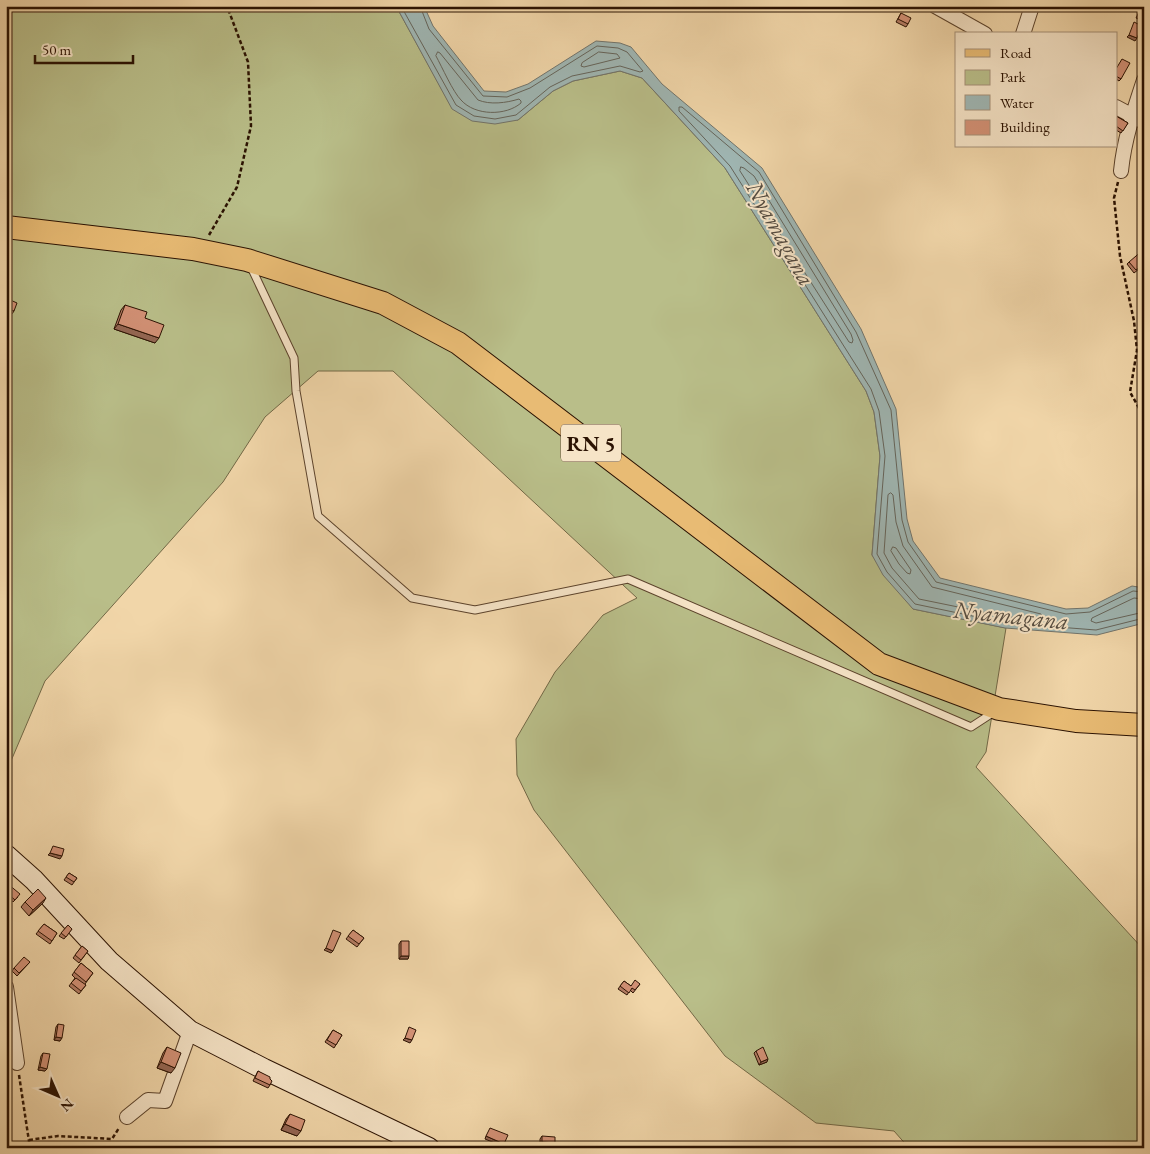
<svg xmlns="http://www.w3.org/2000/svg" width="1150" height="1154" font-family="'EB Garamond',serif">
	<style>
		.green { fill: #b9be89; stroke: #726846 }
		.water { fill: #9fb6b3; stroke: #71746c }
		.lines { fill: none; stroke-linecap: round; stroke-linejoin: round }
		.shore { stroke: #65645a; stroke-width: 1 }
		.lane-casing { stroke: #5c432c; stroke-width: 9 }
		.street-casing { stroke: #5c432c; stroke-width: 16 }
		.secondary-casing { stroke: #2b1202; stroke-width: 22 }
		.primary-casing { stroke: #2b1202; stroke-width: 24 }
		.path { stroke: #2b1202; stroke-width: 2.5; stroke-dasharray: 4 2.5; stroke-linecap: butt }
		.lane { stroke: #f6e4c7; stroke-width: 7 }
		.street { stroke: #f6e4c7; stroke-width: 14 }
		.secondary { stroke: #f6e4c7; stroke-width: 20 }
		.primary { stroke: #e8bb74; stroke-width: 22 }
		.wall { fill: #b57d65; stroke: #2b1202 }
		.shaded-wall { fill: #946653; stroke: #2b1202 }
		.building { fill: #d39176; stroke: #2b1202 }
		.labels { text-anchor: middle; dominant-baseline: central; stroke-width: 4; stroke-linejoin: round; paint-order: stroke }
		.shield { fill: #f6e4c7; stroke: #68513d; stroke-width: 1 }
		.shield-label { font-size: 21px; font-weight: bold; fill: #2b1202 }
		.water-label { font-size: 24px; font-style: italic; fill: #544b40; stroke: #f6e4c7 }
	</style>
	<rect width="100%" height="100%" fill="#f1d6a9"/>
	<filter id="stains"><feTurbulence type="fractalNoise" baseFrequency=".004" numOctaves="4"/><feColorMatrix values="0 0 0 0 .2 0 0 0 0 .09 0 0 0 0 .02 0 0 0 .5 -.17"/></filter>
	<radialGradient id="worn" r=".72"><stop offset=".6" stop-color="#630" stop-opacity="0"/><stop offset="1" stop-color="#630" stop-opacity=".3"/></radialGradient>
	<path class="green" d="M6 6H396L452 108 518 120 553 91 573 81 620 71 642 78 725 168 866 391 874 412 880 456 872 555 913 609 1006 628 986 752 976 767 1144 950V1148H909L894 1131 816 1123 725 1056 534 810 517 775 516 739 555 672 603 615 637 598 393 371H318L265 417 223 482 45 681 8 768 6 766Z"/>
	<path class="water" d="M396 6H424L433 26 484 91 506 92 528 84 596 41 620 43 631 47 662 84 762 168 861 329 896 409 907 519 913 541 940 578 1066 609 1088 608 1132 586 1144 588V623L1097 635 1005 628 913 609 883 575 872 555 880 456 874 412 866 391 725 168 642 78 620 71 573 81 553 91 518 120 495 124 472 121 452 109Z"/>
	<g class="lines">
		<path class="shore" d="M401 6 456 105 474 116 495 119 516 115 550 87 572 76 620 66 640 72 643 71 627 52 618 48 597 46 530 88 507 97 483 96 429 29 420 6
			M438 52 440 53 478 100C490 105 506 103 519 99L521 101V103C506 116 475 116 461 100 453 92 442 67 436 56Z
			M599 52 617 54 620 58 584 67 581 66 582 63Z
			M741 167 744 168 754 176 851 334 853 340 852 343 849 342 740 171Z
			M891 493 893 495 896 522 903 546 932 587 1041 614 1042 618 1007 617 919 599 892 568 884 553 888 495Z
			M893 547 896 548 911 570 910 574 907 573 899 564 891 551Z
			M1144 592 1133 591 1090 612 1066 614 936 582 908 542 902 520 891 410 856 332 759 172 682 107H679V111L730 166 871 389 879 411 885 456 877 554 887 572 915 604 1006 623 1096 630 1144 618
			M1144 599 1134 598 1092 618 1091 621 1096 623 1144 612"/>
		<defs>
			<path id="lane" d="M251 267 294 358 296 391 318 516 412 598 475 610 628 579 971 727 994 712"/>
			<path id="street" d="M935 6 985 34
				M1023 34 1032 6
				M1116 107 1144 122
				M1121 171C1124 140 1134 110 1144 80
				M6 987 17 1063
				M127 1117 148 1100 165 1101 190 1031"/>
			<path id="secondary" d="M6 855 34 880 109 961 190 1031 264 1069 429 1148"/>
			<path id="primary" d="M6 227 193 249 247 260 383 303 458 343 879 664 999 709 1076 721 1144 725"/>
		</defs>
		<use href="#lane" class="lane-casing"/>
		<use href="#street" class="street-casing"/>
		<use href="#secondary" class="secondary-casing"/>
		<use href="#primary" class="primary-casing"/>
		<path class="path" d="M1118 182 1114 198 1120 256 1134 321 1137 350 1130 392 1144 417
			M209 235 237 187 251 126 248 62 227 6
			M19 1075 30 1148
			M29 1140 58 1136 112 1139 119 1128"/>
		<use href="#lane" class="lane"/>
		<use href="#street" class="street"/>
		<use href="#secondary" class="secondary"/>
		<use href="#primary" class="primary"/>
	</g>
	<path class="wall" d="M1142 6H1144V20L1143 21 1136 18Z
		M901 13 908 24 906 27 896 22Z
		M1116 68 1121 79 1119 81 1116 79Z
		M1116 116 1128 123 1121 133 1116 130Z
		M1144 148V156L1140 154Z
		M1129 262 1144 265 1134 273 1127 264Z
		M6 298 14 311 12 314 6 311Z
		M125 305 145 318 155 343 114 329 121 310Z
		M69 873 77 878 72 885 64 880Z
		M6 886 18 897 13 902 6 896Z
		M25 902 43 903 29 916 21 907Z
		M44 924 57 933 50 944 36 934Z
		M68 925 72 929 64 939 59 936Z
		M353 930 364 938 357 947 346 939Z
		M401 941 408 959H399V944Z
		M82 946 88 951 79 963 73 958Z
		M30 962 17 976 12 971 14 968Z
		M81 963 93 973 85 984 86 985 79 994 69 986 75 978 72 975Z
		M624 981 631 986 640 984 633 993 630 990 627 995 618 989Z
		M58 1024 60 1041 54 1040 56 1027Z
		M333 1030 342 1035 334 1048 325 1042Z
		M167 1047 171 1073 157 1068 163 1053Z
		M756 1051 767 1062 759 1065 754 1053Z
		M43 1053 45 1071 38 1070 41 1056Z
		M258 1071 270 1079V1085L268 1088 253 1081Z
		M290 1114 297 1136 281 1130 286 1119Z
		M542 1136 553 1146 547 1145V1148H541L542 1145H540V1139Z"/>
	<path class="shaded-wall" d="M1129 35 1137 38 1135 41 1127 37Z
		M118 324 159 338 155 343 114 329Z
		M50 853 62 856 60 859 48 855Z
		M46 898 43 903 29 916 33 910Z
		M326 948 333 951 331 953 324 950Z
		M401 956H409L408 959H399Z
		M56 1037 62 1038 60 1041 54 1040Z
		M405 1038 412 1040 410 1043 403 1040Z
		M768 1059 767 1062 759 1065 761 1062Z
		M161 1062 175 1068 171 1073 157 1068Z
		M40 1067 47 1069 45 1071 38 1070Z
		M285 1124 301 1131 297 1136 281 1130Z
		M486 1136 504 1144 502 1146 485 1139Z
		M542 1142 555 1143 553 1146 540 1145Z"/>
	<path class="building" d="M1142 6H1144V18L1138 15Z
		M901 13 911 18 908 24 898 19Z
		M1134 22 1142 26 1137 38 1129 35Z
		M1122 59 1130 63 1121 79 1116 76V69Z
		M1116 116 1128 123 1123 131 1116 126Z
		M1143 250 1144 251V264L1136 270 1129 262Z
		M6 298 17 303 14 311 6 308Z
		M125 305 147 312 145 318 164 325 159 338 118 324Z
		M53 846 64 849 62 856 50 853Z
		M69 873 77 878 74 882 66 877Z
		M8 884 20 894 15 900 6 892V886Z
		M38 889 46 898 33 910 25 902Z
		M44 924 57 933 52 941 38 931Z
		M68 925 72 929 66 937 61 933Z
		M333 930 341 933 333 951 326 948Z
		M353 930 364 938 359 944 348 936Z
		M401 941H409V956H401Z
		M82 946 88 951 81 960 75 955Z
		M24 957 30 962 19 973 14 968Z
		M81 963 93 973 86 982 74 972Z
		M76 978 86 985 81 991 71 983Z
		M635 980 640 984 635 990 632 988 629 993 620 986 624 981 631 986Z
		M58 1024 64 1025 62 1038 56 1037Z
		M409 1027 416 1030 412 1040 405 1038Z
		M333 1030 342 1035 336 1045 327 1040Z
		M167 1047 181 1053 175 1068 161 1062Z
		M763 1047 768 1059 761 1062 756 1051Z
		M43 1053 50 1054 47 1069 40 1067Z
		M258 1071 270 1077V1079L272 1081 270 1085 255 1078Z
		M290 1114 305 1120 301 1131 285 1124Z
		M490 1128 508 1135 504 1144 486 1136Z
		M542 1136 555 1137V1143L542 1142Z
		M543 1144 547 1145V1148H542Z
		M358 1145 366 1148H357Z"/>
	<g class="labels">
		<rect class="shield" x="561" y="424.5" width="60" height="37" rx="4"/>
		<g class="shield-label">
			<text x="591" y="443">RN 5</text>
		</g>
		<g class="water-label">
			<text transform="translate(781 233) rotate(61)">Nyamagana</text>
			<text transform="translate(1011 615) rotate(6)">Nyamagana</text>
		</g>
	</g>
	<rect width="1150" height="1154" fill="none" stroke="#f1d6a9" stroke-width="25"/>
	<rect x="8" y="8" width="1135" height="1139" fill="none" stroke="#2b1202" stroke-width="2.5"/>
	<rect x="12" y="12" width="1125" height="1129" fill="none" stroke="#2b1202"/>
	<rect x="955" y="32" width="162" height="115" fill="#f6e4c7" stroke="#a59078"/>
	<rect x="965" y="49" width="25" height="8" fill="#e8bb74" stroke="#a59078"/>
	<text x="1000" y="58" font-size="15" fill="#2b1202">Road</text>
	<rect x="965" y="70" width="25" height="15" fill="#b9be89" stroke="#a59078"/>
	<text x="1000" y="82" font-size="15" fill="#2b1202">Park</text>
	<rect x="965" y="95" width="25" height="15" fill="#9fb6b3" stroke="#a59078"/>
	<text x="1000" y="108" font-size="15" fill="#2b1202">Water</text>
	<rect x="965" y="120" width="25" height="15" fill="#d39176" stroke="#a59078"/>
	<text x="1000" y="132" font-size="15" fill="#2b1202">Building</text>
	<g transform="translate(58 1096) rotate(135)" stroke="#f6e4c7" stroke-width="4" paint-order="stroke">
	<path d="M0-4L9 19L0 12L-9 19Z" fill="#2b1202"/>
	<text y="-8" font-size="14" font-weight="bold" text-anchor="middle" fill="#2b1202">N</text>
	</g>
	<path d="M35 55v8h98v-8" fill="none" stroke="#2b1202" stroke-width="2.5"/>
	<text x="42" y="55" font-size="15" fill="#2b1202" stroke="#f6e4c7" stroke-width="4" paint-order="stroke">50 m</text>
	<rect width="100%" height="100%" filter="url(#stains)"/>
	<rect width="100%" height="100%" fill="url(#worn)"/>
</svg>
